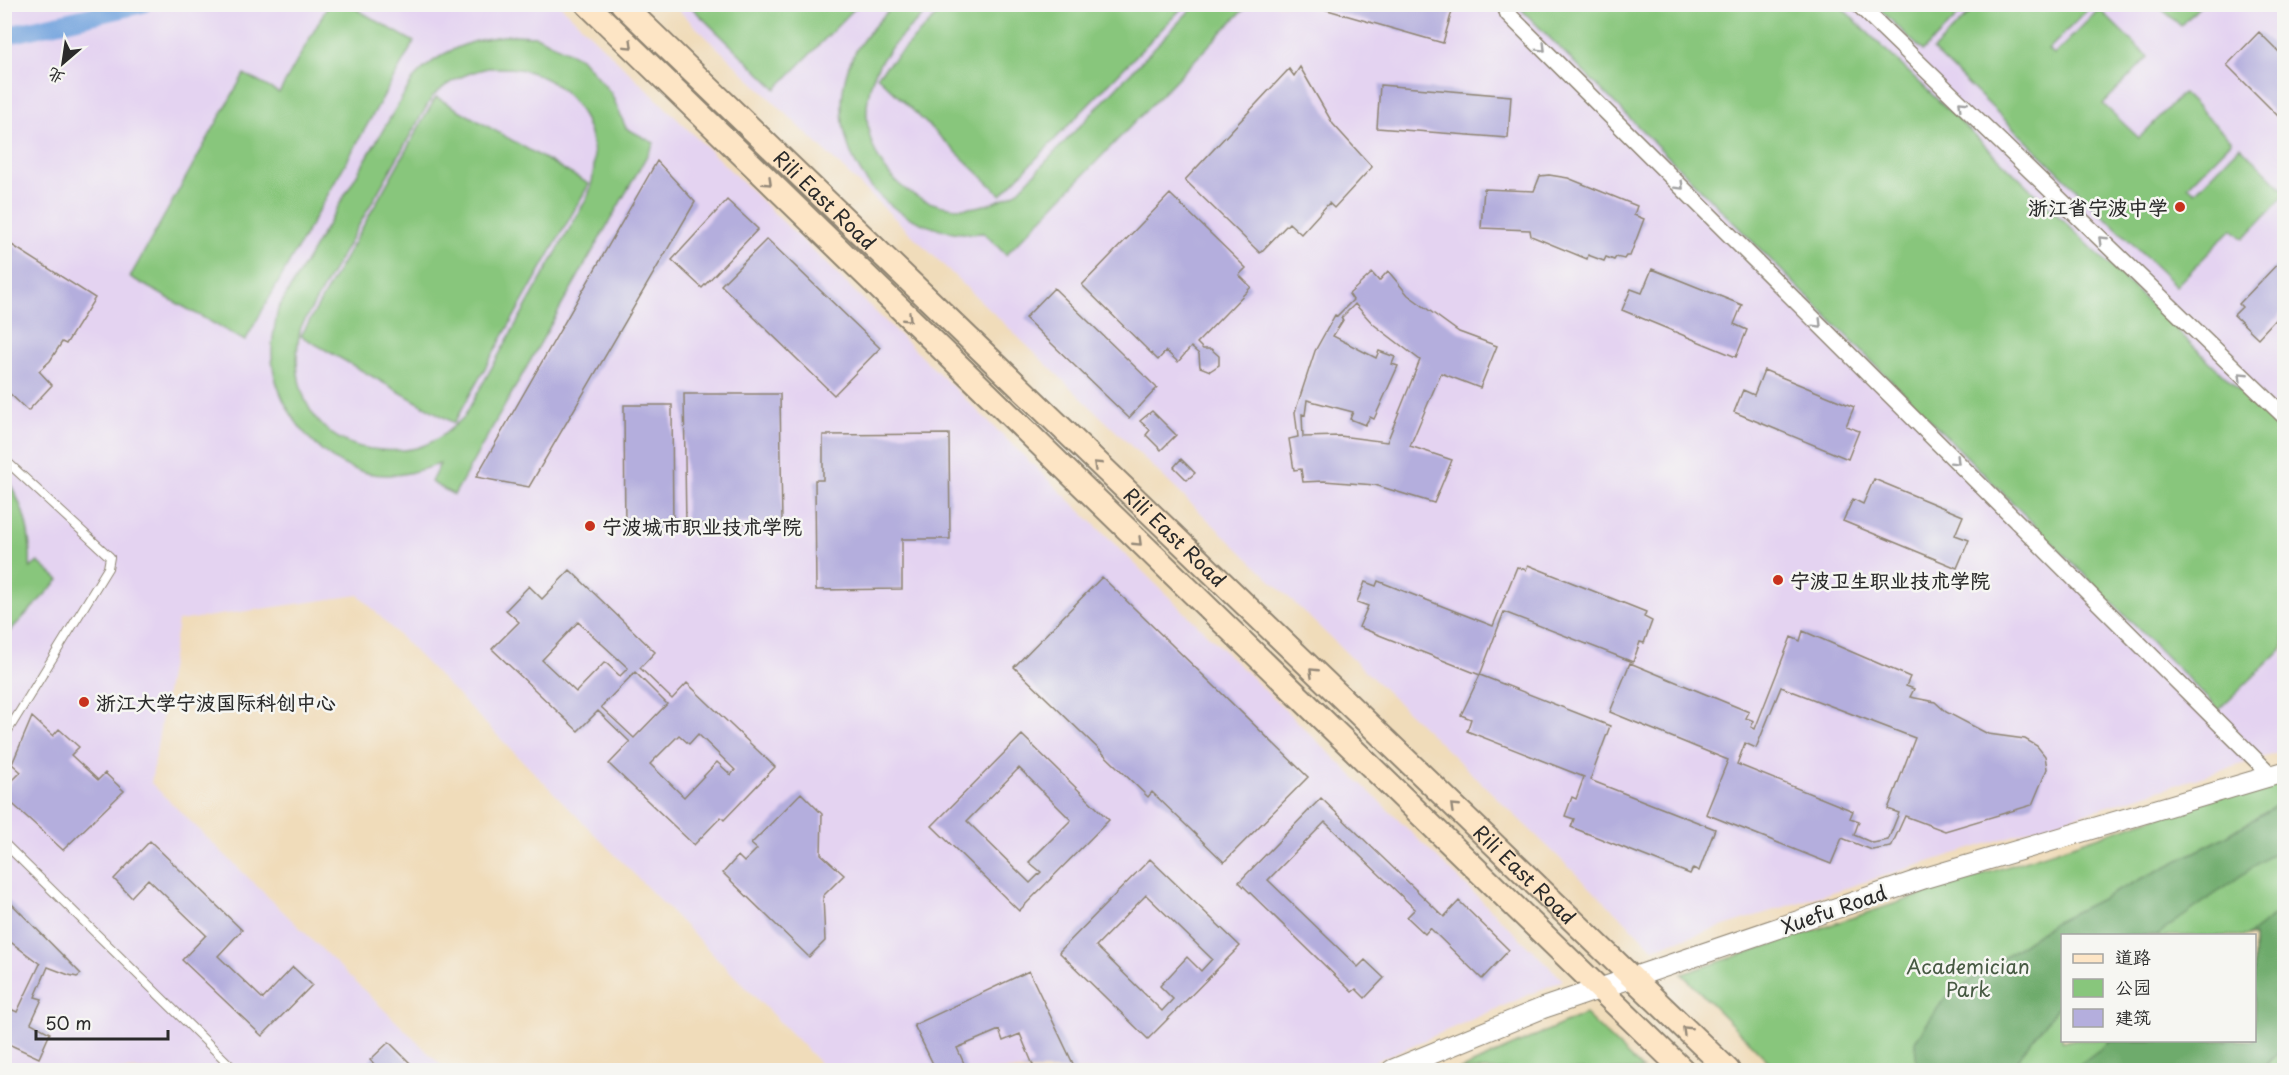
<svg xmlns="http://www.w3.org/2000/svg" width="2289" height="1075" font-family="'Playpen Sans','LXGW WenKai TC',sans-serif">
	<style>
		.built { fill: #e4d3f1 }
		.green { fill: #88c67c; stroke: #5a7854; stroke-width: 1.5; fill-rule: evenodd }
		.forest { fill: #6eab6c; stroke: #4c6b4c; stroke-width: 1.5 }
		.lines { fill: none; stroke-linecap: round; stroke-linejoin: round }
		.canal { stroke: #75a4de; stroke-width: 18 }
		.building { fill: #b4aedd; fill-rule: evenodd }
		.service-casing { stroke: #8e8472; stroke-width: 10 }
		.minor-casing { stroke: #8e8472; stroke-width: 18 }
		.tertiary-casing { stroke: #8e8472; stroke-width: 22 }
		.secondary-casing { stroke: #8e8472; stroke-width: 26 }
		.service { stroke: #fff; stroke-width: 8 }
		.minor { stroke: #fff; stroke-width: 15 }
		.tertiary { stroke: #fff; stroke-width: 20 }
		.secondary { stroke: #fde5c5; stroke-width: 22 }
		.oneway { stroke: #948878 }
		.oneway2 { stroke: #a0a0a0 }
		.poi-dot { fill: #c8321e; stroke: #f6f6f2; stroke-width: 2 }
		.labels { text-anchor: middle; dominant-baseline: central; stroke-width: 5; stroke-linejoin: round; paint-order: stroke }
		.street-label { font-size: 20px; fill: #2b2b2b; stroke: #f6f6f2 }
		.poi-label { font-size: 20px; font-weight: bold; fill: #2b2b2b; stroke: #f6f6f2; text-anchor: start }
		.park-label { font-size: 20px; fill: #475a43; stroke: #f6f6f2 }
	</style>
	<rect width="100%" height="100%" fill="#f6f6f2"/>
	<filter id="ink" filterUnits="userSpaceOnUse"><feTurbulence type="fractalNoise" baseFrequency=".0167" numOctaves="2"/><feDisplacementMap in="SourceGraphic" scale="12" xChannelSelector="R" yChannelSelector="G"/><feConvolveMatrix kernelMatrix="1 2 1 2 8 2 1 2 1" color-interpolation-filters="sRGB"/></filter>
	<filter id="wash" filterUnits="userSpaceOnUse"><feTurbulence type="fractalNoise" baseFrequency=".008" numOctaves="4" result="noise"/><feDisplacementMap in="SourceGraphic" scale="24" xChannelSelector="R" yChannelSelector="G"/><feGaussianBlur stdDeviation="1.35" result="paint"/><feColorMatrix in="noise" values="0 0 0 0 0 0 0 0 0 0 0 0 0 0 0 0 0 1.4 0 .05"/><feComposite in="paint" operator="in"/></filter>
	<g filter="url(#wash)">
		<rect width="100%" height="100%" fill="#f0dcba"/>
		<path class="built" d="M5 5H560L1563 980 1355 1070H827L359 595 178 621 151 783 446 1070H5Z
			M673 5H2284V751L1653 948Z"/>
		<path class="green" d="M329 4 349 5 414 42 245 341 130 277 244 74 279 93Z
			M895 4 934 5C913 26 883 49 873 78 850 143 895 208 964 208 983 208 1000 200 1017 192L1195 5H1248L1006 255 984 233C896 240 824 163 846 75 853 46 875 25 895 4Z
			M689 5H858L776 89Z
			M947 5V4L1185 5 1001 195 877 76Z
			M1517 5H1839L2284 433V647L2219 710Z
			M1875 5H1969L1923 51Z
			M2004 5H2092L2048 50 2054 55 2099 9 2148 57 2103 104 2139 138 2183 93 2232 141 2188 186 2195 192 2240 146 2284 190V196L2243 239 2232 229 2176 286 1933 50 1978 5Z
			M2157 5H2201L2181 26Z
			M512 35 536 36 581 58 611 93 626 128 654 143 454 495 431 482 440 464C423 469 407 475 390 475 333 477 286 425 274 373 269 351 274 330 278 309L413 79C440 50 473 38 512 35ZM488 68C502 68 516 67 530 72 583 89 606 146 588 196L464 417C451 429 439 440 422 446 410 451 394 451 381 450 314 447 286 387 301 327L432 97C449 81 466 73 488 68Z
			M436 97 589 184 454 423 301 336Z
			M5 476C24 504 32 534 30 568L38 562 59 580 5 636 7 551Z
			M2284 775V1070H1777L1682 974ZM2062 936H2254V1040H2062Z
			M1585 1014 1643 1070H1459Z"/>
		<path class="forest" d="M2284 801V845L2157 935 2062 936V1002L2009 1070H1917L1915 1041 1944 999 2055 922 2221 839Z
			M2284 908V1045L2262 1070H2072L2111 1041 2254 1040V936L2248 935Z"/>
		<g class="lines">
			<path class="canal" d="M4 36 143 4"/>
		</g>
		<g id="blocks">
			<path class="building" d="M1318 4H1454L1443 43 1317 7Z
				M2259 32 2284 57V122L2227 65Z
				M1300 67 1333 124 1372 167 1334 208 1329 203 1301 234 1289 223 1260 253 1185 180 1289 69 1294 76Z
				M1380 85 1511 96 1508 138 1377 128Z
				M657 161 695 202 529 487 476 477Z
				M1549 175 1568 178 1637 206 1634 215 1644 219 1630 256H1626L1624 259 1616 257 1614 260 1606 257 1604 261 1588 255 1587 259 1531 236 1530 230 1481 228 1484 189 1534 191 1540 176Z
				M1170 194 1246 268 1239 275 1251 287 1197 343 1203 349H1211L1219 356V365L1210 371 1200 367 1199 354 1191 347 1178 362 1166 351 1158 360 1082 285Z
				M727 200 758 229 702 288 672 260Z
				M767 239 880 348 834 395 721 285Z
				M4 240 95 298 66 344 62 342 50 361 39 371 52 385 28 411 4 388Z
				M2284 257V310L2258 338 2234 315 2242 307 2239 304Z
				M1652 269 1742 305 1734 324 1747 330 1736 357 1622 310 1631 289 1642 293Z
				M1388 271 1408 295 1459 332 1497 346 1480 388 1441 373 1410 446 1452 460 1434 503 1375 485 1324 481 1303 482 1301 469 1294 470 1289 439 1298 437 1295 412 1315 351 1335 315 1337 316 1353 300 1349 294 1372 273 1379 281ZM1355 304 1373 324 1420 360 1387 442 1340 436 1303 437 1302 414 1305 415 1307 400 1353 412 1350 419 1365 425 1370 417 1374 419 1398 366 1392 364 1395 357 1379 351 1376 358 1333 336 1343 320 1341 318Z
				M1054 288 1157 388 1129 418 1025 318Z
				M1764 370 1854 407 1846 426 1859 431 1848 459 1734 412 1743 390 1754 395Z
				M684 394H780L782 523 686 524Z
				M624 405H672L673 532H625Z
				M1152 411 1176 435 1161 450 1146 435 1150 430 1140 421Z
				M949 434 950 539H902V589L816 590 815 480H823V435Z
				M1181 459 1195 473 1187 480 1174 467Z
				M1874 479 1963 516 1955 535 1969 540 1957 568 1843 521 1853 499 1863 504Z
				M1528 565 1646 612 1644 617 1652 621 1644 643 1640 642 1633 662 1504 612 1480 675 1610 726 1590 780 1715 829 1699 871 1693 868 1690 874 1571 827 1574 819 1565 816 1572 797 1576 799 1584 777 1467 731 1471 719 1461 715 1480 675 1359 627 1368 606 1357 602 1365 582 1376 586 1378 581 1493 626 1517 567 1526 570Z
				M570 570 655 652 640 668 672 699 687 683 775 767 724 820 721 817 694 845 609 764 630 742 598 711 578 731 492 649 519 622 506 610 529 586 542 599ZM578 622 628 668 620 676 605 662 576 692 542 660ZM635 672 667 704 634 738 601 707ZM698 734 735 770 731 775 717 762 684 797 650 764 679 735 689 744Z
				M1102 577 1308 777 1224 862 1152 792 1148 797 1014 667Z
				M1803 631 1910 677 1906 686 1914 689 1910 697 1935 702 1946 712 1988 734 2025 739 2037 746 2045 756 2047 769 2032 805 1945 831 1905 816 1891 847 1872 850 1842 838 1831 864 1706 814 1728 760 1610 712 1630 663 1749 712 1746 718 1754 721 1751 727 1755 729 1791 637 1800 641ZM1781 687 1915 738 1888 809 1899 813 1888 840 1873 843 1854 835 1859 821 1850 818 1853 811 1737 764 1745 743 1756 748Z
				M32 717 53 736 59 729 79 747 71 755 98 780 105 773 124 791 63 850 4 796V789L21 772 12 764Z
				M1022 735 1109 820 1019 911 932 826ZM1019 768 1071 820 1029 862 1041 872 1030 883 967 821Z
				M801 793 822 814 821 854 844 875 823 896 825 941 809 957 723 873 738 856 744 862 757 849 751 844Z
				M1321 798 1444 917 1459 901 1509 950 1482 979 1430 928 1425 934 1407 917 1415 909 1325 822 1268 880 1358 967 1365 960 1384 978 1365 998 1356 989 1352 992 1239 882Z
				M150 841 242 930 218 956 263 999 293 967 312 985 262 1036 182 960 206 935 148 879 131 897 114 879Z
				M1150 859 1240 946 1148 1039 1059 952ZM1146 895 1212 959 1201 971 1187 957 1160 986 1173 999 1162 1011 1096 946Z
				M4 896 81 974 77 977 69 975 48 967 35 997 42 999 31 1023 50 1033 39 1058 4 1042V1006L17 1012 40 964 4 937Z
				M1029 971 1076 1070H1020L1033 1065 1020 1034 1003 1041 999 1030 957 1048 967 1070H936L914 1025Z
				M389 1042 417 1070H378L379 1069 370 1060Z"/>
		</g>
	</g>
	<g filter="url(#ink)">
		<use href="#blocks" fill-opacity="0" stroke="#8e8472" stroke-width="1.5"/>
		<g class="lines">
			<defs>
				<path id="service" d="M4 459 110 557 108 568 4 737
					M4 843 235 1070"/>
				<path id="minor" d="M1504 4 1508 14 2272 776
					M1858 4 2284 416"/>
				<path id="tertiary" d="M1392 1070 1543 1008 1925 878 2284 772"/>
				<g id="secondary">
					<path d="M587 4 1683 1070"/>
					<path id="s1" d="M622 4 1728 1070"/>
				</g>
			</defs>
			<use href="#service" class="service-casing"/>
			<use href="#minor" class="minor-casing"/>
			<use href="#tertiary" class="tertiary-casing"/>
			<use href="#secondary" class="secondary-casing"/>
			<use href="#service" class="service"/>
			<use href="#minor" class="minor"/>
			<use href="#tertiary" class="tertiary"/>
			<use href="#secondary" class="secondary"/>
		</g>
		<defs><path id="oneway-chevron" d="M-2-3.5L2.5 0L-2 3.5" fill="none" stroke-width="1.6" stroke-linecap="round" stroke-linejoin="round" transform="scale(1.5)"/></defs>
		<g class="oneway">
			<use href="#oneway-chevron" transform="translate(629 45) rotate(44)"/>
			<use href="#oneway-chevron" transform="translate(768 182) rotate(44)"/>
			<use href="#oneway-chevron" transform="translate(908 318) rotate(44)"/>
			<use href="#oneway-chevron" transform="translate(1097 465) rotate(-136)"/>
			<use href="#oneway-chevron" transform="translate(1138 542) rotate(44)"/>
			<use href="#oneway-chevron" transform="translate(1313 672) rotate(-136)"/>
			<use href="#oneway-chevron" transform="translate(1454 807) rotate(-136)"/>
			<use href="#oneway-chevron" transform="translate(1686 1030) rotate(-136)"/>
		</g>
		<g class="oneway2">
			<use href="#oneway-chevron" transform="translate(1542 48) rotate(45)"/>
			<use href="#oneway-chevron" transform="translate(1962 105) rotate(-136)"/>
			<use href="#oneway-chevron" transform="translate(1680 186) rotate(45)"/>
			<use href="#oneway-chevron" transform="translate(2102 240) rotate(-136)"/>
			<use href="#oneway-chevron" transform="translate(1818 324) rotate(45)"/>
			<use href="#oneway-chevron" transform="translate(2242 376) rotate(-136)"/>
			<use href="#oneway-chevron" transform="translate(1956 461) rotate(45)"/>
		</g>
	</g>
	<g class="poi-dot">
		<circle cx="2180" cy="207" r="6"/>
		<circle cx="590" cy="526" r="6"/>
		<circle cx="1778" cy="580" r="6"/>
		<circle cx="84" cy="702" r="6"/>
	</g>
	<g class="labels">
		<g class="street-label">
			<text stroke="none"><textPath href="#s1" startOffset="282">Rili East Road</textPath></text>
			<text stroke="none"><textPath href="#s1" startOffset="768">Rili East Road</textPath></text>
			<text stroke="none"><textPath href="#s1" startOffset="1254">Rili East Road</textPath></text>
			<text transform="translate(1834 909) rotate(-19)">Xuefu Road</text>
		</g>
		<g class="poi-label">
			<text x="2168" y="207" text-anchor="end">浙江省宁波中学</text>
			<text x="602" y="526">宁波城市职业技术学院</text>
			<text x="1790" y="580">宁波卫生职业技术学院</text>
			<text x="96" y="702">浙江大学宁波国际科创中心</text>
		</g>
		<g class="park-label">
			<text x="1968" y="966">Academician<tspan x="1968" dy="23">Park</tspan></text>
		</g>
	</g>
	<rect width="2289" height="1075" fill="none" stroke="#f6f6f2" stroke-width="24"/>
	<rect x="2061" y="934" width="195" height="108" fill="#f6f6f2" stroke="#a5a5a2" stroke-width="1.5"/>
	<rect x="2073" y="954" width="30" height="9" fill="#fde5c5" stroke="#a5a5a2" stroke-width="1.5"/>
	<text x="2115" y="964" font-size="18" fill="#2b2b2b">道路</text>
	<rect x="2073" y="979" width="30" height="18" fill="#88c67c" stroke="#a5a5a2" stroke-width="1.5"/>
	<text x="2115" y="994" font-size="18" fill="#2b2b2b">公园</text>
	<rect x="2073" y="1009" width="30" height="18" fill="#b4aedd" stroke="#a5a5a2" stroke-width="1.5"/>
	<text x="2115" y="1024" font-size="18" fill="#2b2b2b">建筑</text>
	<g transform="translate(63 63) rotate(209)" stroke="#f6f6f2" stroke-width="4.5" paint-order="stroke">
	<path d="M0-4.5L10 22L0 15L-10 22Z" fill="#2b2b2b"/>
	<text y="-9" font-size="16" font-weight="bold" text-anchor="middle" fill="#2b2b2b">北</text>
	</g>
	<path d="M36 1030v9h132v-9" fill="none" stroke="#2b2b2b" stroke-width="3"/>
	<text x="45" y="1030" font-size="18" fill="#2b2b2b" stroke="#f6f6f2" stroke-width="4.5" paint-order="stroke">50 m</text>
</svg>
